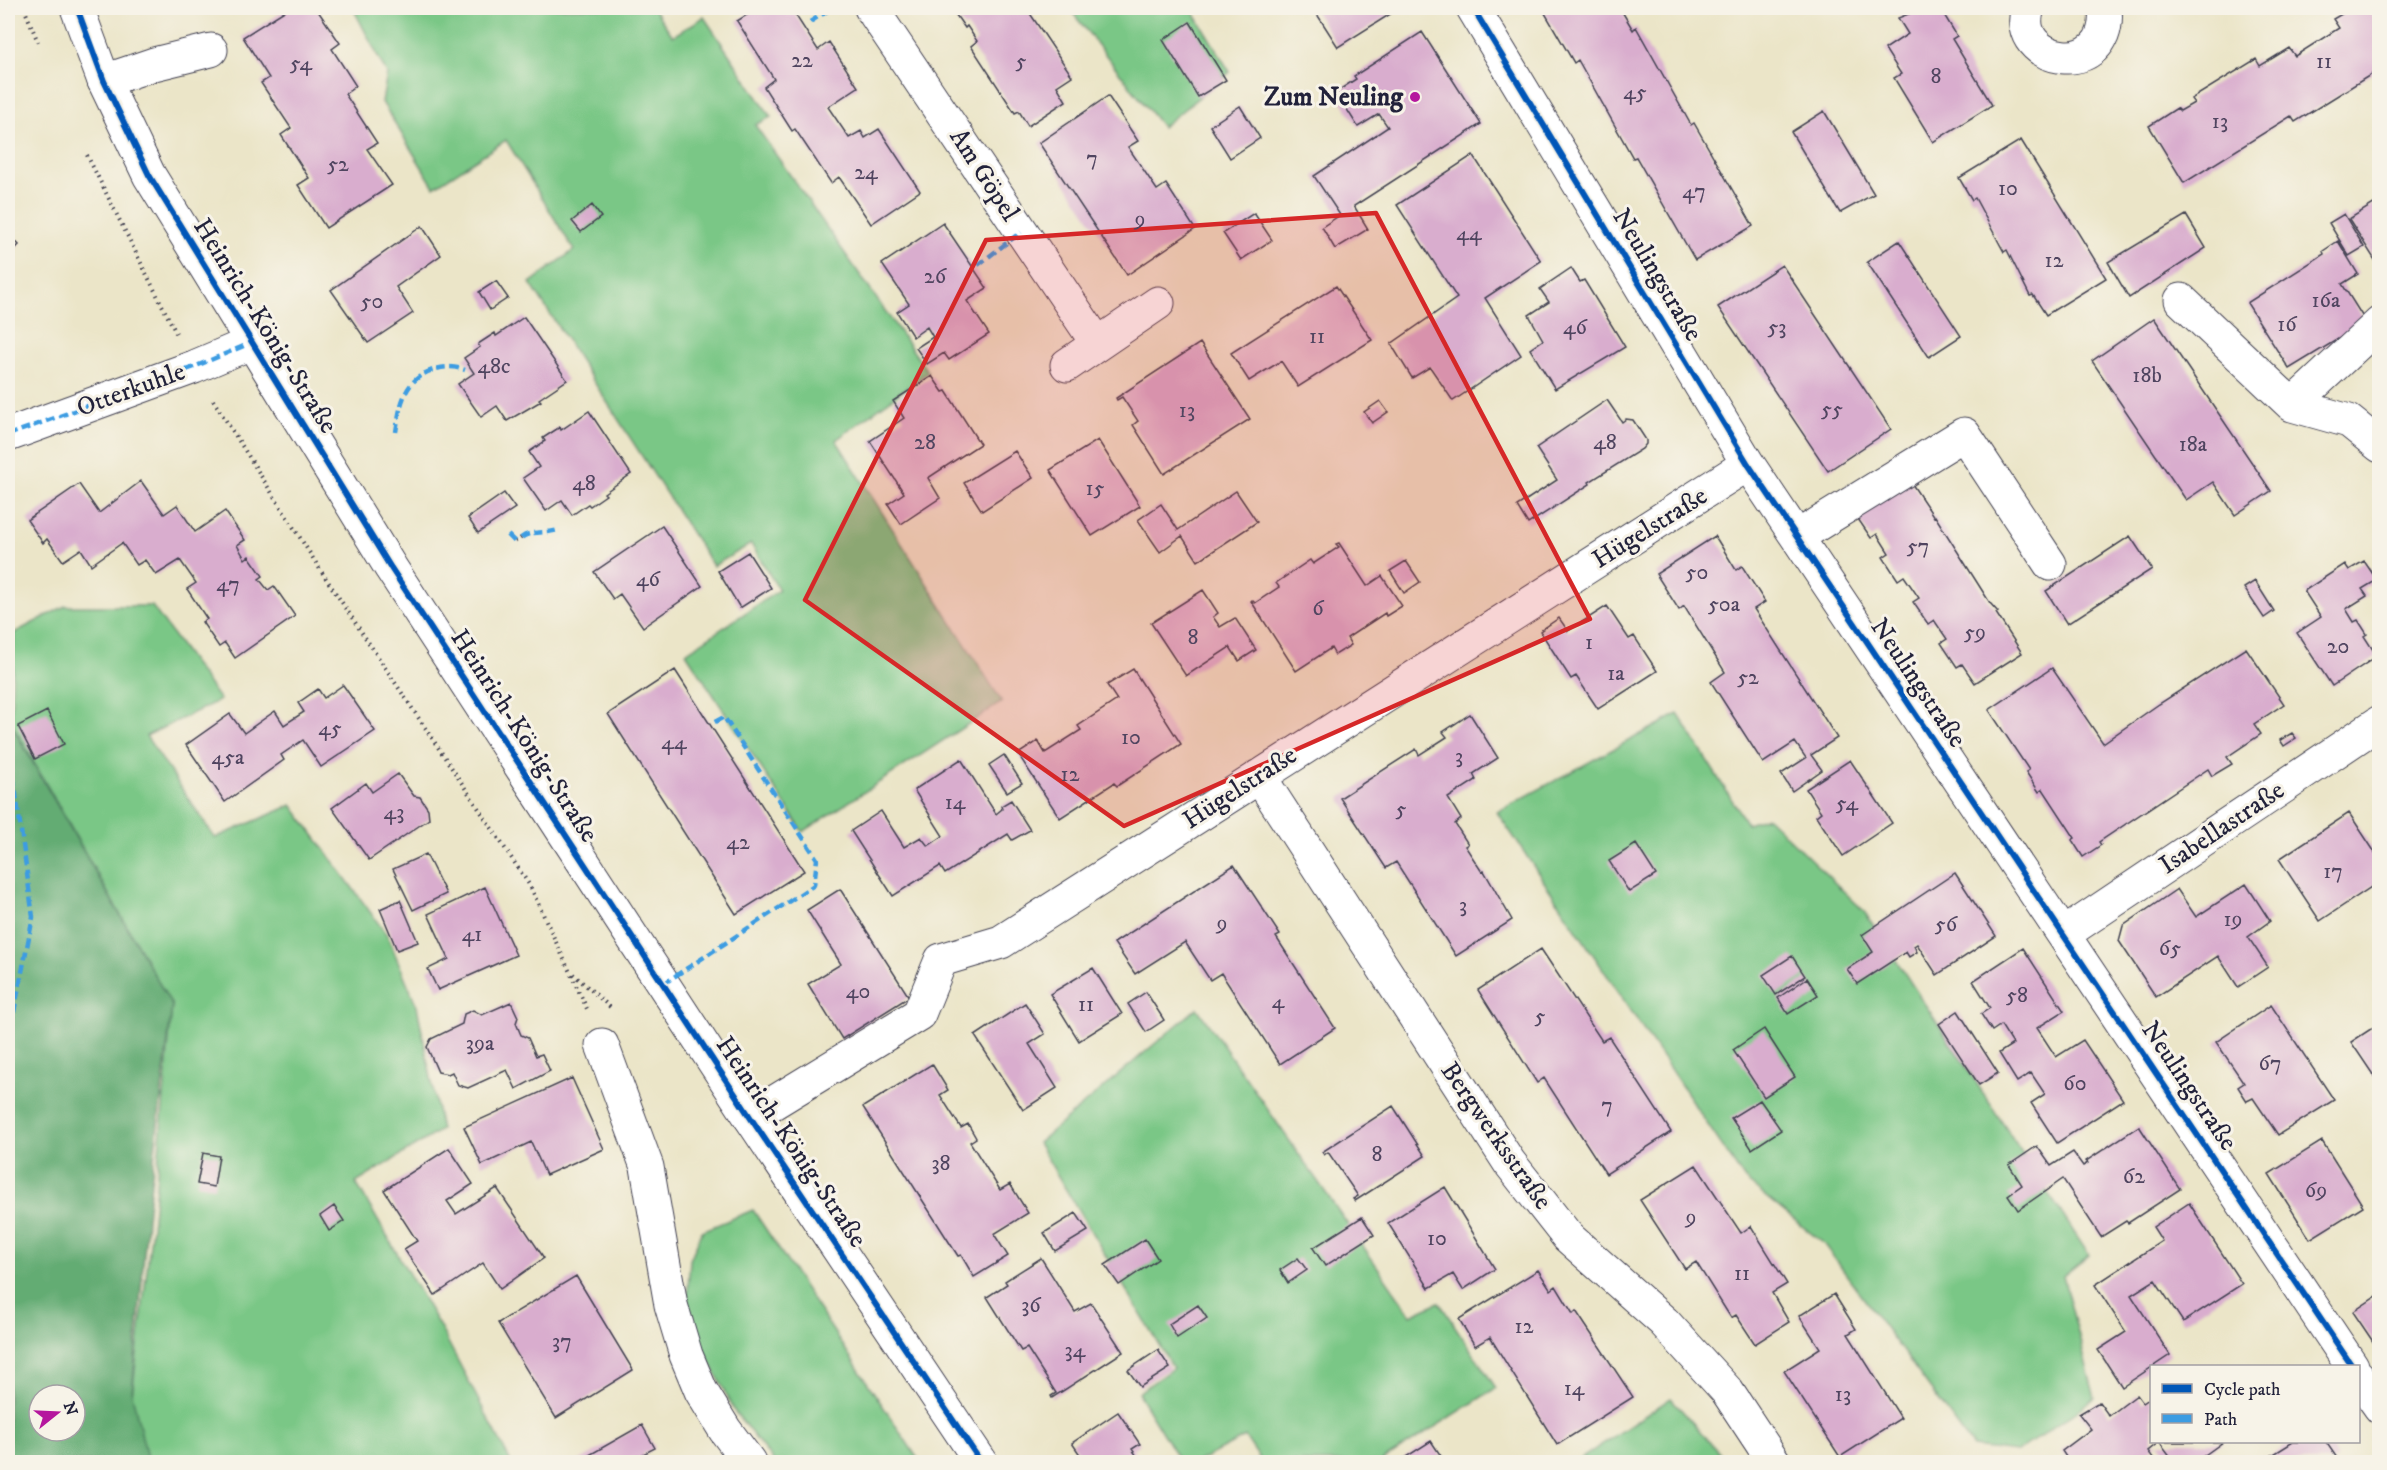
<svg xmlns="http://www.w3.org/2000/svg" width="2387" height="1470" font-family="'IM FELL DW Pica',serif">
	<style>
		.green { fill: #7ac786; stroke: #4e7460; stroke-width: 1.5 }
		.forest { fill: #63ac73; stroke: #426757; stroke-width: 1.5; fill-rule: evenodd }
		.building { fill: #d9adce }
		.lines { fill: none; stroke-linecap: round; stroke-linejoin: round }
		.minor-casing { stroke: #403f50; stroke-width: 35 }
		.major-casing { stroke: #403f50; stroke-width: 35 }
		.path { stroke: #403f50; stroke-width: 4; stroke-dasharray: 1.5 4.5; stroke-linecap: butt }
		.minor { stroke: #fff; stroke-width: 33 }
		.major { stroke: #fff; stroke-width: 33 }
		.quiet { stroke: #3c9ce2; stroke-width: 4.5; stroke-dasharray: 9 4.5; stroke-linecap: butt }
		.cycleway-casing { stroke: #f7f3e8; stroke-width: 10 }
		.cycleway { stroke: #0057b8; stroke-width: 6 }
		.marked { fill: #d62828; fill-opacity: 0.2; stroke: #d62828; stroke-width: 4.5; stroke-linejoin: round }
		.poi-dot { fill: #b5179e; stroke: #f7f3e8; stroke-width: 2 }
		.labels { text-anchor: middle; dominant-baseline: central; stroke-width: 6; stroke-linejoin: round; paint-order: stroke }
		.number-label { font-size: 22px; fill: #504560 }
		.poi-label { font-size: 26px; font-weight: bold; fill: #22223b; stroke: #f7f3e8; text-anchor: end }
		.street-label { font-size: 26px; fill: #22223b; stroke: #f7f3e8 }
	</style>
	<rect width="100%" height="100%" fill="#f7f3e8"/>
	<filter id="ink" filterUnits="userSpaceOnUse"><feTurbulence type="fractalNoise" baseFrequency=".0167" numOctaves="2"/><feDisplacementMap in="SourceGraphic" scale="12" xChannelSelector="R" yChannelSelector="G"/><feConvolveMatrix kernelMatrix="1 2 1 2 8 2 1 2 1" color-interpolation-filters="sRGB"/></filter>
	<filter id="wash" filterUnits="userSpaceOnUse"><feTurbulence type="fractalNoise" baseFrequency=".008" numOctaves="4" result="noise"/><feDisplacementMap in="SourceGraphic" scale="24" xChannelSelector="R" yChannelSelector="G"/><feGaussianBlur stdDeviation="1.35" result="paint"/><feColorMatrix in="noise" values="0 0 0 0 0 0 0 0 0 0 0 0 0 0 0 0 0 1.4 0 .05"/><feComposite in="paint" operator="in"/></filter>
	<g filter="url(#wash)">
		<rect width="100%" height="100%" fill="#ebe5c8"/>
		<path class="green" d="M353 8H653L673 36 704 17 771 117 755 125 928 372 836 440 1002 702 803 832 686 653 779 590 751 544 713 566 530 283 574 250 506 140 434 187 382 102 387 74Z
			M1069 8H1191L1230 72 1162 127Z
			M65 606H152L220 700 146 736 215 838 292 805 387 935 417 1006 441 1130 356 1183 440 1327 511 1462H147L132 1396 153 1218 172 1006 11 722 14 633Z
			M1678 714 1747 824 1767 817 1864 911 2089 1255 2063 1276 2095 1398 2017 1452 1973 1447 1823 1243 1745 1180 1497 812Z
			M1197 1008 1411 1315 1439 1302 1496 1388 1383 1460 1384 1462H1262L1245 1437 1197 1462H1180L1138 1393 1173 1368 1038 1143Z
			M753 1210 920 1462H774L735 1412 701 1344 687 1300 690 1260 702 1231Z
			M1671 1398 1727 1462H1576Z"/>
		<path class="forest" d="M8 719 172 1006 148 1209 132 1394 148 1462H8ZM39 1395H75V1431H39Z"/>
		<g id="blocks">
			<path class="building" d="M289 8H316L340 43 332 49 356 86 345 94 377 143 367 149 392 185 326 228 298 185 309 178 281 135 291 128 261 83 269 78 243 37Z
				M758 8H791L818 50 829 42 858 87 828 107 849 138 861 131 865 138 879 129 920 191 871 224 839 177 831 183 795 129 792 131 764 87 774 79 737 21Z
				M951 8H1029L1027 9 1072 76 1057 86 1066 101 1028 126 1019 111 1015 113 971 46 977 41 967 26 965 28Z
				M1313 8H1400L1338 47Z
				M1542 8H1620L1633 30 1636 27 1691 125 1694 123 1753 226 1695 260 1636 157 1633 158 1578 60 1574 63Z
				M1924 8H1940L1957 36 1952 39 1992 105 1933 142 1894 78 1901 74 1885 49 1908 34 1898 18Z
				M2352 8H2368L2380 27V69L2295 122 2291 116 2184 183 2149 126 2177 108 2180 111 2194 103 2191 99 2256 59 2260 66 2289 48 2295 56 2339 28 2333 19Z
				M1190 22 1226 80 1198 97 1163 40Z
				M1422 32 1481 124 1354 206 1368 229 1335 249 1322 227 1340 215 1314 176 1388 127 1379 114 1358 127 1336 92 1356 79 1354 76Z
				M1108 96 1138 141 1128 147 1157 190 1166 184 1195 229 1127 275 1039 143Z
				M1240 106 1260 138 1230 158 1210 126Z
				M1824 111 1874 194 1840 213 1791 132Z
				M2021 140 2106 278 2046 315 2033 295 2030 296 2007 250 2004 252 1975 198 1972 200 1959 178Z
				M1473 155 1541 261 1485 298 1521 355 1453 401 1430 367 1412 378 1391 344 1457 298 1397 205Z
				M2380 200V268L2349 219Z
				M592 205 601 217 581 232 572 221Z
				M1254 213 1272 240 1241 260 1223 233Z
				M2344 214 2364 247 2349 256 2329 223Z
				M2186 215 2206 248 2129 298 2108 262Z
				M943 223 987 288 967 301 989 334 949 360 944 353 927 364 916 348 933 337 927 327 913 337 897 312 909 304 882 264Z
				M422 226 441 255 396 287 413 313 368 343 331 290Z
				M8 233 19 245 8 256Z
				M1899 241 1961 336 1929 357 1867 262Z
				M2338 241 2358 274 2342 284 2366 322 2289 369 2247 303 2324 254 2323 251Z
				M1782 265 1891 429 1828 471 1718 307Z
				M1571 268 1580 282 1584 280 1625 347 1555 389 1530 349 1543 340 1529 315 1549 302 1540 289Z
				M496 281 508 298 490 310 479 292Z
				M1336 286 1372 340 1298 387 1281 361 1249 381 1231 353Z
				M524 317 567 380 539 399 541 401 507 421 497 406 481 417 458 384 474 373 464 358 480 347 478 344 495 333 496 336Z
				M2154 318 2271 491 2235 515 2213 482 2186 500 2092 361Z
				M1200 343 1250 419 1164 474 1133 425 1138 421 1122 397 1117 400 1116 398Z
				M932 376 943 392 946 391 980 444 928 478 940 498 901 524 888 504 904 493 870 441 904 418 893 401Z
				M1607 400 1622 422 1626 419 1633 420 1646 440V444L1642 449 1589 482 1590 484 1528 524 1517 506 1557 480 1536 448Z
				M1380 401 1388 412 1372 423 1364 412Z
				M589 411 631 474 604 493 606 495 590 506 588 504 572 515 562 500 546 511 523 478 539 467 529 452 545 441 543 438 560 427 561 430Z
				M1098 440 1140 506 1092 536 1050 470Z
				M1015 451 1033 478 982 511 964 483Z
				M141 481 164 514 177 505 195 532 225 511 245 540 237 545 245 559 249 556 263 576 259 579 268 590 274 586 295 616 235 658 225 643 219 647 202 622 207 619 187 589 196 583 180 560 156 575 145 560 137 565 122 543 91 565 81 549 63 561 47 539 43 543 27 520 79 484 99 513Z
				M1910 481 1934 517 1935 516 1990 603 1998 612 1996 613 2022 653 1975 683 1962 664 1957 667 1941 643 1947 639 1934 620 1928 624 1913 602 1919 598 1904 576 1898 580 1883 557 1889 553 1877 534 1871 538 1856 516Z
				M1236 491 1257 522 1198 561 1182 536 1160 552 1138 520 1161 504 1178 530Z
				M504 493 515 508 478 533 468 518Z
				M662 526 702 586 643 627 620 594 613 599 594 572Z
				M1715 536 1736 570 1742 566 1765 602 1754 609 1837 738 1811 755 1822 770 1792 791 1781 774 1806 758 1795 742 1763 763 1711 682 1725 672 1684 606 1679 610 1656 574Z
				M2130 536 2152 569 2067 624 2046 591Z
				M1339 543 1367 586 1382 576 1402 606 1386 616 1385 613 1347 638 1351 645 1335 655 1331 648 1296 671 1251 601 1252 600 1255 603 1279 587 1276 583 1310 560 1313 564 1339 547 1336 544Z
				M748 552 771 588 740 608 718 571Z
				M1406 561 1420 582 1404 593 1390 571Z
				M2364 561 2377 580 2362 589 2367 596 2346 609 2354 622 2358 620 2367 634 2364 636 2377 656 2332 686 2297 633 2321 617 2304 591 2345 564 2349 570Z
				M2255 581 2274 611 2264 618 2244 588Z
				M1203 590 1218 613 1213 617 1220 627 1235 618 1256 650 1239 661 1230 647 1186 676 1151 623Z
				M1607 606 1629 639 1634 636 1657 671 1598 709 1576 676 1571 679 1540 631 1559 618 1568 631Z
				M2246 648 2284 704 2254 724 2261 734 2227 757 2232 764 2212 776 2208 769 2099 842 2101 845 2083 857 2072 840 2075 838 2043 789 2039 792 2026 772 2029 770 1989 710 2052 668 2103 743 2159 704Z
				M1133 669 1181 744 1117 786 1114 783 1060 818 1018 754 1038 741 1045 753 1081 730 1078 726 1117 700 1107 685Z
				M675 670 804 871 736 914 608 714Z
				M343 685 375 731 321 767 303 740 281 755 284 760 225 802 186 745 230 714 244 733 275 711 284 725 304 712 298 703 318 689 324 698Z
				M47 711 64 744 35 759 18 726Z
				M1470 714 1498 758 1473 774 1476 780 1448 798 1461 819 1455 824 1468 844 1465 846 1482 872 1484 871 1512 920 1456 956 1396 862 1386 868 1340 798 1416 749 1419 755 1447 737 1443 732Z
				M2292 733 2296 738 2284 746 2280 740Z
				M1004 755 1022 783 1007 792 989 765Z
				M961 759 996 814 1002 809 1001 806 1011 800 1030 830 1012 840 1008 834 945 874 940 866 893 896 851 831 881 811 904 847 921 837 928 846 943 836 914 790Z
				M1850 760 1892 823 1843 856 1816 816 1821 812 1806 789Z
				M398 774 414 796 420 797 428 809 429 819 369 860 332 808 366 783 372 792Z
				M2349 813 2380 860V881L2320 921 2279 859Z
				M1636 844 1656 875 1629 892 1609 861Z
				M426 854 446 894 413 910 393 869Z
				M1234 865 1280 935 1276 937 1335 1028 1280 1064 1221 973 1210 980 1185 942 1135 974 1114 943Z
				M1955 873 1996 936 1937 975 1917 944 1914 946 1917 952 1909 957 1906 952 1857 984 1847 969 1873 952 1862 935Z
				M2246 884 2270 921 2248 937 2268 967 2238 987 2218 956 2156 997 2119 941 2123 926 2177 889 2196 917Z
				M485 887 516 955 438 990 428 969 449 959 428 914Z
				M840 889 909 997 842 1039 808 984 841 964 807 910Z
				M400 900 418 942 397 950 380 909Z
				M2023 948 2064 1011 2037 1028 2056 1057 2083 1040 2123 1100 2057 1143 2031 1103 2045 1094 2031 1073 2017 1082 1999 1053 2013 1044 2001 1025 1992 1031 1981 1014 1990 1008 1973 981Z
				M1541 949 1602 1041 1609 1037 1671 1132 1606 1174 1544 1078 1537 1083 1478 990Z
				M1792 956 1805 976 1776 995 1763 975Z
				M1093 968 1122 1014 1079 1041 1050 994Z
				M1807 978 1818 995 1788 1014 1778 998Z
				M1146 992 1164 1020 1146 1032 1128 1004Z
				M511 1002 518 1017 516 1023 521 1035 528 1038 536 1056 542 1054 550 1071 516 1089 507 1070 468 1088 458 1085 452 1072 448 1074 438 1072 427 1047 431 1039 462 1024 464 1014 473 1010 482 1015Z
				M1025 1003 1045 1034 1029 1044 1057 1088 1023 1110 975 1036Z
				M2271 1005 2334 1100 2278 1135 2253 1098 2247 1101 2238 1087 2244 1083 2216 1042Z
				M1958 1011 1998 1073 1979 1085 1939 1024Z
				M2380 1023V1085L2351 1042Z
				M1764 1029 1795 1077 1764 1097 1733 1050Z
				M932 1064 948 1090 940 1095 961 1128 968 1124 976 1138 970 1142 1000 1190 1010 1184 1028 1213 994 1234 1008 1256 974 1277 961 1255 958 1256 863 1107Z
				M572 1078 604 1149 546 1175 531 1142 482 1165 464 1127Z
				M1760 1100 1781 1130 1752 1149 1731 1118Z
				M1393 1106 1425 1156 1355 1201 1353 1199 1358 1196 1328 1152 1324 1155 1322 1152Z
				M2139 1126 2180 1189 2128 1223 2126 1221 2101 1237 2063 1179 2018 1210 2008 1195 2022 1185 2009 1165 2037 1146 2051 1166 2073 1152 2083 1166 2088 1163 2086 1161Z
				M2322 1141 2363 1206 2310 1239 2269 1174Z
				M449 1148 473 1184 447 1201 456 1214 497 1188 544 1258 500 1289 483 1263 435 1295 404 1249 417 1241 384 1190Z
				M203 1153 219 1156 214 1187 197 1184Z
				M1696 1165 1741 1233 1751 1226 1787 1284 1772 1293 1789 1322 1755 1344 1736 1315 1731 1318 1696 1262 1685 1269 1640 1200Z
				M1445 1187 1495 1269 1463 1290 1453 1274 1429 1288 1388 1223Z
				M2189 1203 2242 1284 2183 1322 2155 1280 2131 1295 2170 1355 2122 1387 2098 1350 2126 1332 2095 1285 2162 1241 2153 1227Z
				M334 1206 344 1221 329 1231 320 1216Z
				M1076 1213 1088 1231 1055 1251 1044 1233Z
				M1362 1217 1374 1235 1325 1266 1313 1248Z
				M1145 1239 1158 1259 1119 1285 1105 1265Z
				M1041 1258 1075 1312 1091 1303 1123 1352 1052 1398 1051 1396 1056 1393 1027 1348 1021 1351 987 1297 1007 1284 1005 1281Z
				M1298 1258 1307 1270 1288 1283 1280 1270Z
				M1538 1270 1551 1290 1556 1286 1573 1314 1576 1311 1633 1397 1557 1445 1490 1337 1475 1346 1459 1319Z
				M576 1276 633 1370 556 1418 498 1323Z
				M1834 1294 1856 1329 1848 1334 1901 1418 1840 1457 1784 1371 1820 1348 1799 1316Z
				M2380 1294V1352L2353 1312Z
				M1198 1305 1207 1318 1177 1338 1169 1324Z
				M1158 1350 1170 1368 1140 1387 1128 1370Z
				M2137 1395 2143 1403 2152 1397V1442H2223L2195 1462H2174L2159 1442 2148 1451 2156 1462H2065L2068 1460 2062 1451 2091 1429 2079 1414 2099 1402 2109 1416Z
				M1118 1412 1140 1444 1132 1449 1141 1462H1085L1072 1443Z
				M642 1425 655 1448 643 1454 647 1462H577Z
				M1431 1441 1445 1462H1398Z
				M2293 1442H2326L2337 1458 2331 1462H2273L2269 1457Z"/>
		</g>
	</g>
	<g filter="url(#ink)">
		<use href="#blocks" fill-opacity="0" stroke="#403f50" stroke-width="1.5"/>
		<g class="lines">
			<defs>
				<path id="minor" d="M871 8 1097 343
					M1473 8 1748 464 2352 1366
					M2028 8C2009 63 2113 83 2105 8
					M104 81 154 64 211 50
					M2181 300 2292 405 2349 421 2380 446
					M1067 365 1158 303
					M2292 405 2380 323
					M8 435 194 367 253 342
					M1797 537 1964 434 2050 564
					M1259 776 1509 1162 1568 1237 1664 1322 1727 1391 1774 1462
					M2064 934 2380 722
					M602 1045 647 1167 671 1305 686 1355 701 1391 725 1430 749 1462
					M750 1117 919 1014 941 960 1001 942 1748 464
					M2358 1376 2380 1407"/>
				<path id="major" d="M77 8 104 81 149 175 391 568 750 1117 981 1462"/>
			</defs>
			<use href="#minor" class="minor-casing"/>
			<use href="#major" class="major-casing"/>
			<path class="path" d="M24 8 38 42
				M87 155 176 333
				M213 400 323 574 530 886 588 1011
				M515 542 521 538
				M573 974 610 1007"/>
			<use href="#minor" class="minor"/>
			<use href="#major" class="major"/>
			<path class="quiet" d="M810 22 832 8
				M978 265 1021 232
				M396 432C400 405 404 379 433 370 445 366 453 366 465 370
				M8 435 194 367 253 342
				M508 535 515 542
				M521 538C531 530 545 534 558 530
				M8 737 33 917 8 1042
				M663 984 814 885 817 859 724 717 711 724"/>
			<defs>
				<path id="cycleway" d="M77 8 104 81 149 175 391 568 750 1117 981 1462
					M1473 8 1748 464 2352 1366"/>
			</defs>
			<use href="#cycleway" class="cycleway-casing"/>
			<use href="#cycleway" class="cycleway"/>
		</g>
	</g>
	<path class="marked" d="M1376 213 1590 619 1124 826 805 600 986 240Z"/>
	<circle class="poi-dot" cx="1415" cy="97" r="6"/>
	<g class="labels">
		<g class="number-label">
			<text x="802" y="60">22</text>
			<text x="1021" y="61">5</text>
			<text x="2324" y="61">11</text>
			<text x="301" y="63">54</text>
			<text x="1936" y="76">8</text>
			<text x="1635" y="92">45</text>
			<text x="2220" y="121">13</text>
			<text x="1092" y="158">7</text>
			<text x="338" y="164">52</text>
			<text x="866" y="172">24</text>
			<text x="2008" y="188">10</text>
			<text x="1694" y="191">47</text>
			<text x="1140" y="219">9</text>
			<text x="1469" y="233">44</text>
			<text x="2054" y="260">12</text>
			<text x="935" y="276">26</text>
			<text x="2326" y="300">16a</text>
			<text x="372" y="301">50</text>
			<text x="2287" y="324">16</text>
			<text x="1575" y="327">46</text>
			<text x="1777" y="327">53</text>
			<text x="1317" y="336">11</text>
			<text x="494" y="366">48c</text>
			<text x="2147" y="375">18b</text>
			<text x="1832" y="409">55</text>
			<text x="1187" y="410">13</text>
			<text x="925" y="442">28</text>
			<text x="1605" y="442">48</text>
			<text x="2193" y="444">18a</text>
			<text x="584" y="483">48</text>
			<text x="1095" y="488">15</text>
			<text x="1918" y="546">57</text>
			<text x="1697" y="572">50</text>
			<text x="648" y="579">46</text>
			<text x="228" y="584">47</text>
			<text x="1724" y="604">50a</text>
			<text x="1318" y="608">6</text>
			<text x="1975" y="632">59</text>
			<text x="1193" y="637">8</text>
			<text x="1589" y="642">1</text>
			<text x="2338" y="646">20</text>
			<text x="1616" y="673">1a</text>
			<text x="1748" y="677">52</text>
			<text x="330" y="728">45</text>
			<text x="1131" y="737">10</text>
			<text x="674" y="742">44</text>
			<text x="1459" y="756">3</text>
			<text x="228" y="757">45a</text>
			<text x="1070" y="774">12</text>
			<text x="955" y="802">14</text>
			<text x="1847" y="803">54</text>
			<text x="1401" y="809">5</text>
			<text x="394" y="812">43</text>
			<text x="738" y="842">42</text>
			<text x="2333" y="871">17</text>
			<text x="1463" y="905">3</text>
			<text x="2233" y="919">19</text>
			<text x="1222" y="923">9</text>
			<text x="1946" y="924">56</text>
			<text x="472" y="934">41</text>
			<text x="2170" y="948">65</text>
			<text x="858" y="991">40</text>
			<text x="2017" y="995">58</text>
			<text x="1278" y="1001">4</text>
			<text x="1086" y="1004">11</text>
			<text x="1540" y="1016">5</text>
			<text x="480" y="1043">39a</text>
			<text x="2270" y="1063">67</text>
			<text x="2075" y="1083">60</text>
			<text x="1607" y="1105">7</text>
			<text x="1377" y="1154">8</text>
			<text x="941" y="1163">38</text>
			<text x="2134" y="1176">62</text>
			<text x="2316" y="1190">69</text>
			<text x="1691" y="1217">9</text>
			<text x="1437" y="1238">10</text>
			<text x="1742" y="1273">11</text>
			<text x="1031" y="1305">36</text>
			<text x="1524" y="1326">12</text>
			<text x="562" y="1341">37</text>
			<text x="1075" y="1350">34</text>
			<text x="1574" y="1388">14</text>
			<text x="1843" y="1394">13</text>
		</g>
		<g class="poi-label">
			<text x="1403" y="97">Zum Neuling</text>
		</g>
		<g class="street-label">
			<text transform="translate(984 175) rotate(57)">Am Göpel</text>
			<text transform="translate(1657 275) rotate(59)">Neulingstraße</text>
			<text transform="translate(265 326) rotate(58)">Heinrich-König-Straße</text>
			<text transform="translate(131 390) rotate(-20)">Otterkuhle</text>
			<text transform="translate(1650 528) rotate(-32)">Hügelstraße</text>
			<text transform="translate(1918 683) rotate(56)">Neulingstraße</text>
			<text transform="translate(524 736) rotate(57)">Heinrich-König-Straße</text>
			<text transform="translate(1240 788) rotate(-33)">Hügelstraße</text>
			<text transform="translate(2222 828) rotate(-34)">Isabellastraße</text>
			<text transform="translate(2189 1086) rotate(56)">Neulingstraße</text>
			<text transform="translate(1496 1136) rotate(55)">Bergwerksstraße</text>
			<text transform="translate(791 1142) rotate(56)">Heinrich-König-Straße</text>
		</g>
	</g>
	<rect width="2387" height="1470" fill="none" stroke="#f7f3e8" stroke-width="30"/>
	<rect x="2150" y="1365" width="210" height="78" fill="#f7f3e8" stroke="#a29fa3" stroke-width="1.5"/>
	<rect x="2162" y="1384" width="30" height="9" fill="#0057b8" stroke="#a29fa3" stroke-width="1.5"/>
	<text x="2204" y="1395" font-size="18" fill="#22223b">Cycle path</text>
	<rect x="2162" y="1414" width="30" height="9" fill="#3c9ce2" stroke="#a29fa3" stroke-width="1.5"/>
	<text x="2204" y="1425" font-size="18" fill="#22223b">Path</text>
	<g transform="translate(57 1413) rotate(72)"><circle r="28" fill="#f7f3e8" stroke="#a29fa3" stroke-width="1.5"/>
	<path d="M0-4.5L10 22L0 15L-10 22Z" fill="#b5179e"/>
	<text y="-9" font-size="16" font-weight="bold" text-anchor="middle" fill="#22223b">N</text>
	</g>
</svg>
